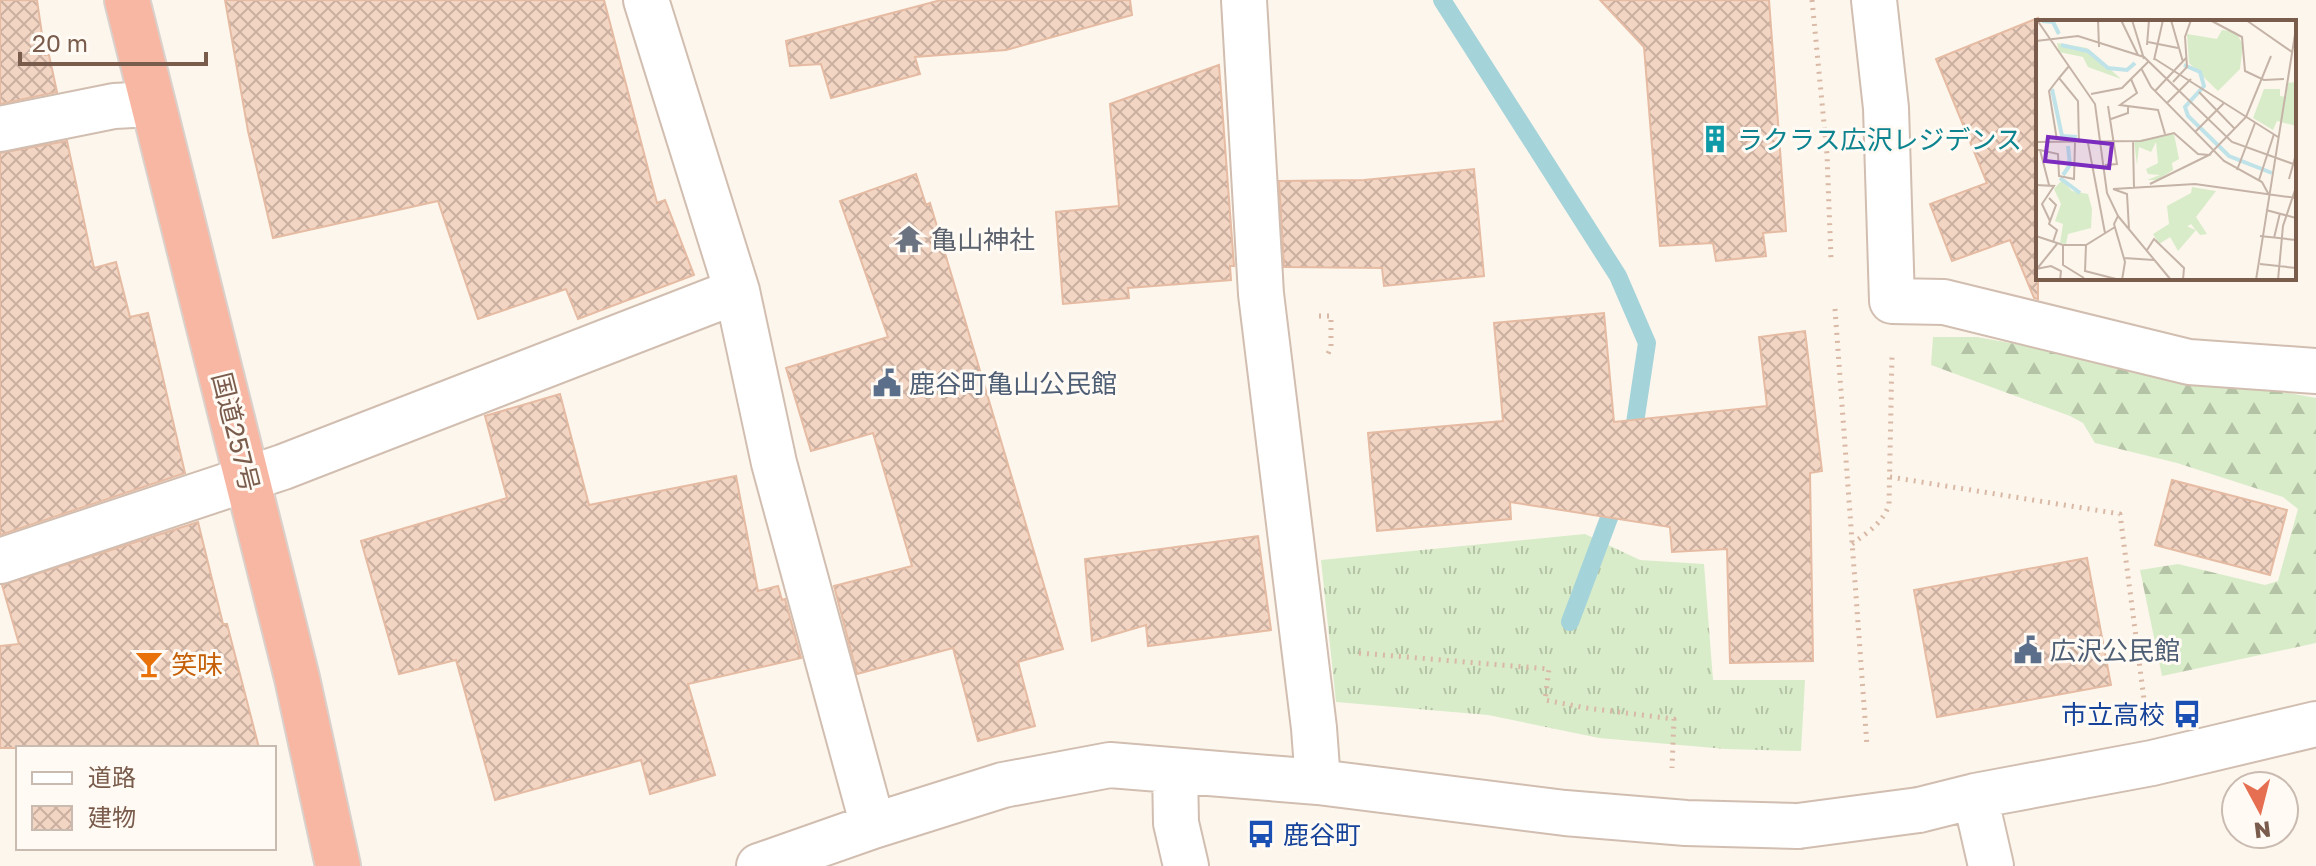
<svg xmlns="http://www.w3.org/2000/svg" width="2316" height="866" font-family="'Golos Text','Noto Sans JP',sans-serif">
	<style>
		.grass { fill: url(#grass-tufts) }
		.forest { fill: url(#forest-firs) }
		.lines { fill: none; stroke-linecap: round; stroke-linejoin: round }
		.stream { stroke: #a5d3da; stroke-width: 18 }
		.building { fill: url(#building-cross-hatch); stroke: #e6bba3; stroke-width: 2 }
		.minor-casing { stroke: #d1beb0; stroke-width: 48 }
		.highway-casing { stroke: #dad1cd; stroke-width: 48 }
		.path { stroke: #d9b8a5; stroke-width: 5; stroke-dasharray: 2 6; stroke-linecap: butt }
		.minor { stroke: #fff; stroke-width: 44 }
		.highway { stroke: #f7b7a3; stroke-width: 44 }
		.minor-bridge-casing { stroke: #d1beb0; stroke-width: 48; stroke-linecap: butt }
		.minor-bridge { stroke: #fff; stroke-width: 44 }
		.labels { text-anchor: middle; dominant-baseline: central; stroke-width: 6; stroke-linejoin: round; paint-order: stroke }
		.culture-label { font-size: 26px; fill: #0d838f; stroke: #fffaf3; text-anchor: start }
		.worship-label { font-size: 26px; fill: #5b616d; stroke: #fffaf3; text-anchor: start }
		.service-label { font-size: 26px; fill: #4e5e75; stroke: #fffaf3; text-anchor: start }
		.street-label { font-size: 26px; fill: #7a5c4d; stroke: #fffaf3 }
		.food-label { font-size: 26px; fill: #c56008; stroke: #fffaf3; text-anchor: start }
		.transit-label { font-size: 26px; fill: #164399; stroke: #fffaf3; text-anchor: end }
		.inset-river { fill: none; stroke: #bfe3e8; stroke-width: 4 }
		.inset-road { fill: none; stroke: #c5b3a7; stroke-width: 2 }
		.view { fill: #7b2cbf; fill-opacity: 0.15; stroke: #7b2cbf; stroke-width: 4 }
		.inset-edge { fill: none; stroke: #7a5c4d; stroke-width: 4 }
	</style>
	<defs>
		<pattern id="grass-tufts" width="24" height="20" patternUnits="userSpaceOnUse" patternTransform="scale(2)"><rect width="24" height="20" fill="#d8ecc9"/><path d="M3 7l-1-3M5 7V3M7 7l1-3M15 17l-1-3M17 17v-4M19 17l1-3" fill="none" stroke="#b4c2a5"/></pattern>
		<pattern id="forest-firs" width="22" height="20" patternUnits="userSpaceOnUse" patternTransform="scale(2)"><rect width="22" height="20" fill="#d8ecc9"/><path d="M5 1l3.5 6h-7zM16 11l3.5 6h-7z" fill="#b4c2a5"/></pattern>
		<pattern id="building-cross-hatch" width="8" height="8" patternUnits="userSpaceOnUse" patternTransform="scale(2)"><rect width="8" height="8" fill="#f3d5c3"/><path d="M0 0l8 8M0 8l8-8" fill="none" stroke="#cab0a1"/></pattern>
	</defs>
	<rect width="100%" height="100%" fill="#fdf6ec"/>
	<path class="grass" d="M1585 534 1640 560 1704 564 1713 680H1805L1801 751 1726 749 1599 738 1488 715 1336 702 1321 560Z"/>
	<path class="forest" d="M1933 337H1977L2316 398V643L2162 676 2140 570 2178 564 2265 585 2278 581 2298 509 2283 497 2177 463 2095 443 2083 423 2070 416 1931 365Z"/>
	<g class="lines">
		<path class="stream" d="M1442 0 1618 276 1647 343 1632 443
			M1570 622 1618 494"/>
	</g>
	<path class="building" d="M0 0H37L45 55H49L57 92 0 104Z
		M225 0H604L657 203 665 200 694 275 578 319 566 289 478 319 438 201 273 238 248 131Z
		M941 0H1130L1132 15 1006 50 915 57 920 74 831 98 821 64 790 66 786 41Z
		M1600 0H1769L1786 231 1763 233 1766 256 1716 261 1713 243 1660 246 1644 47Z
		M2038 18V299L2034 298 2010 240 1952 261 1930 204 1987 183 1936 59Z
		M1219 65 1234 266H1230L1231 280 1128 288 1129 298 1063 304 1056 212 1119 206 1110 104Z
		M67 141 94 268 116 262 130 317 148 313 185 473 0 535V153Z
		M1474 169 1484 276 1384 286 1382 268 1284 267 1279 181 1364 180Z
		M916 174 926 205 930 203 1063 649 1018 662 1035 726 978 741 953 648 857 674 834 586 912 566 873 433 811 451 786 368 888 337 840 201Z
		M1604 313 1614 422 1767 406 1759 337 1805 331 1822 471 1810 473 1813 661 1730 663 1727 549 1672 552 1670 527 1510 502 1511 519 1377 531 1368 433 1503 421 1494 323Z
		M560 394 589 505 736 476 758 591 778 586 782 600 785 599 801 658 688 684 715 775 650 794 641 760 495 800 456 660 399 674 361 541 507 498 485 416Z
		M2172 480 2287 510 2270 575 2155 545Z
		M198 522 223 624H227L259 748H0V646L19 644 2 585Z
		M1258 536 1271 630 1148 646 1146 625 1092 641 1085 559Z
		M2087 558 2111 685 1937 717 1914 590Z"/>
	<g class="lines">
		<defs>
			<path id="minor" d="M646 0 737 291 774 463 873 826
				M1244 0 1261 294 1314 728 1318 782
				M1874 0 1886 108 1892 301 1944 302 2189 362 2316 371
				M0 129 114 106 152 104
				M0 561 283 467 737 291
				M1175 771 1176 823 1186 866
				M1975 796 1991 866
				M1919 810 1975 796 2152 763 2316 724
				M759 866 873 826 1003 785 1110 765 1318 782 1565 813 1686 823 1798 826"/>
			<path id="highway" d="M127 0 297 678 338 866"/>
		</defs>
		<use href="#minor" class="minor-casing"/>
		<use href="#highway" class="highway-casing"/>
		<path class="path" d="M1812 0 1827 154 1831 259
			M1835 309 1867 746
			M1319 316H1331V347L1327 356
			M1890 477 2120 514 2145 707
			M1852 544C1867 533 1884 522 1889 504L1892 354
			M1359 653 1549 669 1545 700 1586 708 1674 719 1672 768"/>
		<use href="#minor" class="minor"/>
		<use href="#highway" class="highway"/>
		<defs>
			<path id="minor-bridge" d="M1798 826 1919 810"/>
		</defs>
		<use href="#minor-bridge" class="minor-bridge-casing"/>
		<use href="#minor-bridge" class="minor-bridge"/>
	</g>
	<defs>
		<symbol id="building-bare" viewBox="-9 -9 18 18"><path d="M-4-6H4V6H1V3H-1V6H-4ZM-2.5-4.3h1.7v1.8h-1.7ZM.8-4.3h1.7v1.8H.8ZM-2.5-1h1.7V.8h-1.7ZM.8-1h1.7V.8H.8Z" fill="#0f9aa8" stroke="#fffaf3" stroke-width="2.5" paint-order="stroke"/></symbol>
		<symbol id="temple-bare" viewBox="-9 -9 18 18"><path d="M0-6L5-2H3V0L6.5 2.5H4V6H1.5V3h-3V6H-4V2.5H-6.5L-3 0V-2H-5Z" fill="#6b7280" stroke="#fffaf3" stroke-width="2.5" paint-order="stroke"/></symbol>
		<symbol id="civic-bare" viewBox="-9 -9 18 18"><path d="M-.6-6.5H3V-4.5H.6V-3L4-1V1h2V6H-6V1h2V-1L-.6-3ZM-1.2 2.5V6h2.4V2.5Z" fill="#5c6f8a" stroke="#fffaf3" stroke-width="2.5" paint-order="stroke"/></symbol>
		<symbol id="bar-bare" viewBox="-9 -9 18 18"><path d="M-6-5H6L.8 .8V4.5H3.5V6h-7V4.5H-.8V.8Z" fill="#e8710a" stroke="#fffaf3" stroke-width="2.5" paint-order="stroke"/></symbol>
		<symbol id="bus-bare" viewBox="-9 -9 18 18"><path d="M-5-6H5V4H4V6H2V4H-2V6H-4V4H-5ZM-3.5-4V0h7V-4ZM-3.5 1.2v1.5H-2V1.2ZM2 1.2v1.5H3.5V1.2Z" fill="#1a4fb4" stroke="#fffaf3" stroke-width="2.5" paint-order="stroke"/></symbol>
	</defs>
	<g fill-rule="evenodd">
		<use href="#building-bare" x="1695" y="119" width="40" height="40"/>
		<use href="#temple-bare" x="889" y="219" width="40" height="40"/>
		<use href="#civic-bare" x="867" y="363" width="40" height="40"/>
		<use href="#civic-bare" x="2008" y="630" width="40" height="40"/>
		<use href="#bar-bare" x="129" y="644" width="40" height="40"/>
		<use href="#bus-bare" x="2167" y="694" width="40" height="40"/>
		<use href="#bus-bare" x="1241" y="814" width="40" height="40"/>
	</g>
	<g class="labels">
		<g class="culture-label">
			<text x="1737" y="139">ラクラス広沢レジデンス</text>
		</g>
		<g class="worship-label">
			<text x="931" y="239">亀山神社</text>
		</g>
		<g class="service-label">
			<text x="909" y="383">鹿谷町亀山公民館</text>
			<text x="2050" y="650">広沢公民館</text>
		</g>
		<g class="street-label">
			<text transform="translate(236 432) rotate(76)">国道257号</text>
		</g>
		<g class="food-label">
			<text x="171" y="664">笑味</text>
		</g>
		<g class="transit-label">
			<text x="2165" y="714">市立高校</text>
			<text x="1283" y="834" text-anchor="start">鹿谷町</text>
		</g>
	</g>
	<g transform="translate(2036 20)">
		<rect width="260" height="260" fill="#fdf6ec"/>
		<path d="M21 23 51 28 85 59 52 47 47 37 23 32ZM138 114 143 139 136 143 137 150 121 160H111L124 155 112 154 110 149 122 143 120 122 115 132 103 127 101 145 98 121ZM156 167 180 171 160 197 171 214 164 215 155 204 123 224 117 214 133 204 131 186 155 173Z" fill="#d8ecc9"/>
		<path d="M186 10 200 12 207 25 204 49 182 71 153 43 151 14 181 19Z" fill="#d8ecc9"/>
		<path d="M260 62V106L241 101 237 110 217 98 228 69H244V76L250 77 252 63ZM26 160 36 171 52 174 56 189 55 208 32 214 30 224 24 223 27 204 19 201 25 184 18 169ZM145 204 160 210 142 231 133 215Z" fill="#d8ecc9"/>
		<path class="inset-river" d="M6 1 17 2 23 14M25 25 52 31 72 48 91 50 99 43M148 45 164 52 168 66 149 87 152 96 193 136 236 153M16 69 26 116 41 117M27 155 34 145 32 126M24 158 44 173"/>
		<path class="inset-road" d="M1 0 59 84 71 173 82 196 78 204 89 242 86 260M62 0 63 27M85 0 102 35M96 0 108 39M135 0 147 42M174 0 206 17 209 51 228 60 248 59M210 0 256 32M0 21 42 16 108 37 196 122 260 145M112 22 142 28M111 25 113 0M119 39 242 117M118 40 127 0M33 46 23 58 42 81 43 123M105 48 115 67 188 141 226 162 233 175M95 59 101 73 84 85 122 90 129 114M137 62 151 47 149 17 155 0M119 71 151 37M163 72 199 109M55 74 86 68 112 42M131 83 155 59M75 99 92 93V87M159 112 188 83M21 120 13 71 23 58M97 121 98 168M0 122 105 121 138 113 162 134 173 135 210 97 235 36M52 123 69 213M0 130H4L13 165M4 130 22 134 23 156 38 159 39 122M69 145 81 144 72 86M201 150 219 103M253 159 260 134M223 160 238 114M114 164 175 134M0 165 18 166 6 184 14 201M77 169 159 164 260 178M77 169 91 174 93 209M13 178 20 185 13 204 21 210 17 222M230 190 260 198M82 196 135 260M0 216 27 225H50L79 207M224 216 260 220M238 218 244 193M27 225V245L48 258M111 230 118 219 148 248 147 260M88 238 118 240M224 244 260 248M0 249 15 246 25 251 24 260M0 250 21 224M49 251 84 260M49 252 50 225M220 260 260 8M242 260 247 206 260 167"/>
		<path class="view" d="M12 117 76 124 73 148 9 141Z"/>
		<rect width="260" height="260" class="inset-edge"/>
	</g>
	<rect x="16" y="746" width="260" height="104" fill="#fffaf3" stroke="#cabbb1" stroke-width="2"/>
	<rect x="32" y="772" width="40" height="12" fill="#ffffff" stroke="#cabbb1" stroke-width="2"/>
	<text x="88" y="786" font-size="24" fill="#7a5c4d">道路</text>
	<rect x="32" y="806" width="40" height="24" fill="url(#building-cross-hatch)" stroke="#cabbb1" stroke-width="2"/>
	<text x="88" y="826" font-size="24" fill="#7a5c4d">建物</text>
	<g transform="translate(2260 810) rotate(173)"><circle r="38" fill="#fffaf3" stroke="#cabbb1" stroke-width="2"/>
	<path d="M0-6L14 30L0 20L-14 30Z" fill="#e76f51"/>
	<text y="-12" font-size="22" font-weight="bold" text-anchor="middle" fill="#7a5c4d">N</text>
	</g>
	<path d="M20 52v12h186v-12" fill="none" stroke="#7a5c4d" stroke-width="4"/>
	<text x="32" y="52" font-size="24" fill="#7a5c4d" stroke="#fffaf3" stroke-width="6" paint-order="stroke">20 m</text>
</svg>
